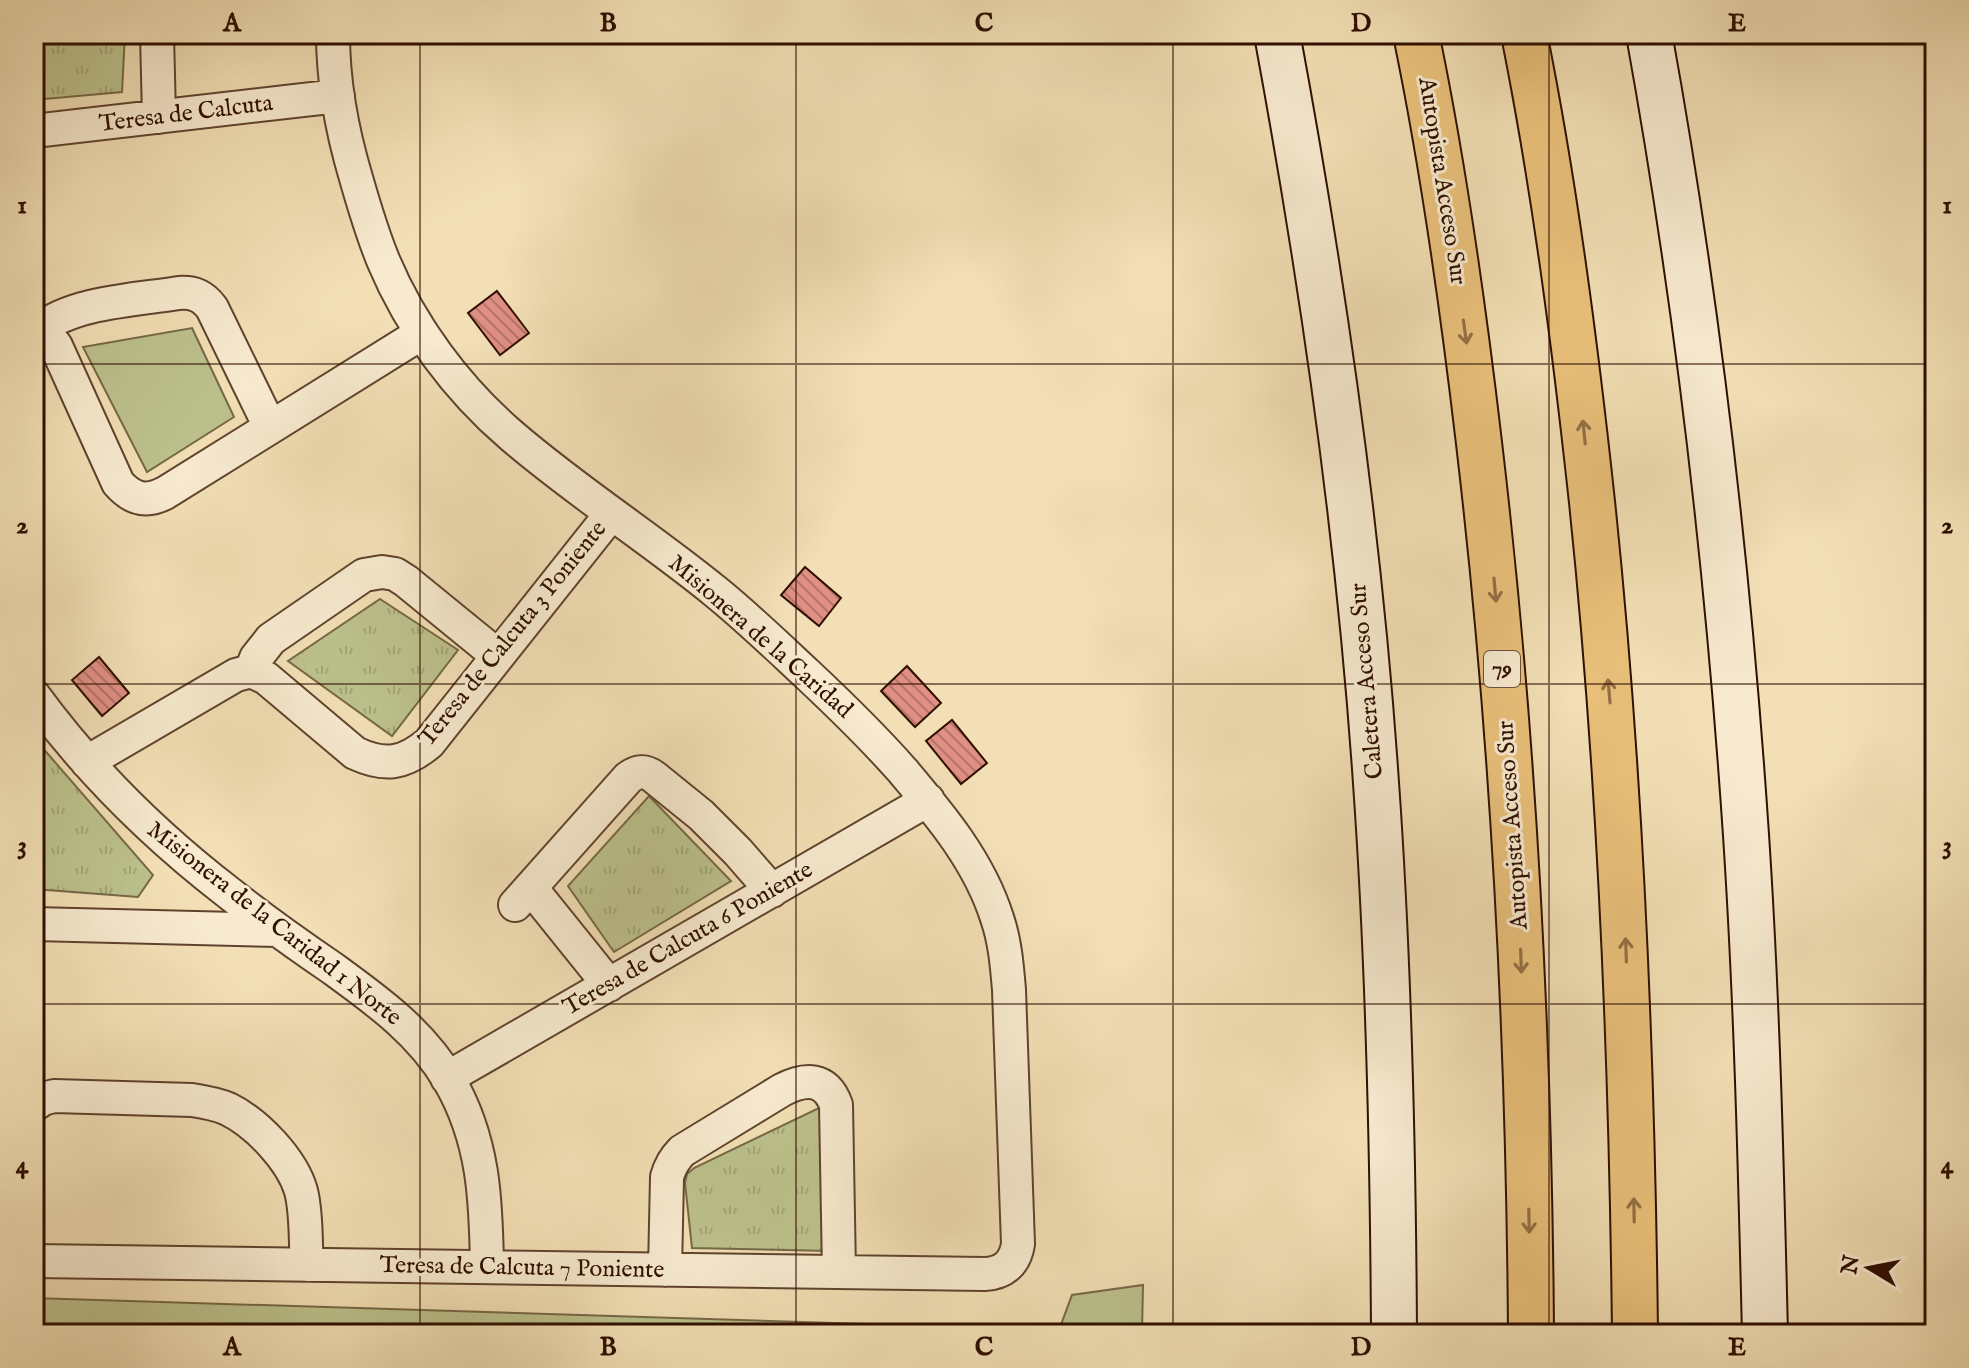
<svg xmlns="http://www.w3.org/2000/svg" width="1969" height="1368" font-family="'IM FELL English',serif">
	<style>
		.grass { fill: url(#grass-tufts); stroke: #766846; stroke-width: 2 }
		.park { fill: #bcc18c; stroke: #766846; stroke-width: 2 }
		.building { fill: url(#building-back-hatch); stroke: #2f0f01; stroke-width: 2 }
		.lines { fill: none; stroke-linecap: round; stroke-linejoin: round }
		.street-casing { stroke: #60432e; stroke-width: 36 }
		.secondary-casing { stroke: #2f0f01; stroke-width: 48 }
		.highway-casing { stroke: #2f0f01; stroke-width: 48 }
		.street { stroke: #f7eacf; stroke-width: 32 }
		.secondary { stroke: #f7eacf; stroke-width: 44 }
		.highway { stroke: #e9c07a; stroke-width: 44 }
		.oneway { stroke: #957044 }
		.grid { fill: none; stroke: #2f0f01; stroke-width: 2; stroke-opacity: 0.55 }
		.labels { text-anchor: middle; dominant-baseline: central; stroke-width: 6; stroke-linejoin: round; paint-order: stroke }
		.shield { fill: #f7eacf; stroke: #6b513f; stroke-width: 2 }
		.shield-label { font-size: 22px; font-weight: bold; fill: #2f0f01 }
		.street-label { font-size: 24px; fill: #2f0f01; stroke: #f7eacf }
		.neatline { fill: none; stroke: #2f0f01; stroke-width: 3 }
		.grid-label { font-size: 26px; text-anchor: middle; font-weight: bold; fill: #2f0f01 }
	</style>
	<defs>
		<pattern id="grass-tufts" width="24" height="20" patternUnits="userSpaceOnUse" patternTransform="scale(2)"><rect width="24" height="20" fill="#bcc18c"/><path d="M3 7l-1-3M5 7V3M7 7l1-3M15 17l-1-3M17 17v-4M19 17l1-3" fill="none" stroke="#a2a577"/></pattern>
		<pattern id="building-back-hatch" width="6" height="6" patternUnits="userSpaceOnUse" patternTransform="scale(2)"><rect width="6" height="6" fill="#e08f84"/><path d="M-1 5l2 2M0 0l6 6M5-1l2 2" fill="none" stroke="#b6736a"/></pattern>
	</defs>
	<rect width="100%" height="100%" fill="#f2dfb5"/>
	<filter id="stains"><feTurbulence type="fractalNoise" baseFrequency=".0025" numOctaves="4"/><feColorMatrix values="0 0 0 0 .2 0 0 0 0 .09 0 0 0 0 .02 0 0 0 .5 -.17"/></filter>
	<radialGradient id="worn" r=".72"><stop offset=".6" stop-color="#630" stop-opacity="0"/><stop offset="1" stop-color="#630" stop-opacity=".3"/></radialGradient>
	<path class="grass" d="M34 34H125L122 92 34 100Z
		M380 599 458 650 392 736 288 661Z
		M34 738 153 875 138 897 34 889Z
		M649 796 731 881 614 952 568 886Z
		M821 1107 829 1251 692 1248 685 1183 687 1174 694 1168Z"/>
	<path class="park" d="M192 328 234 417 147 472 83 347Z
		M1143 1285 1142 1334H34V1298L1059 1330 1072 1295Z"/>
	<path class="building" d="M497 291 529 333 500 355 468 313Z
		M805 567 841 598 819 626 781 595Z
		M99 657 129 693 102 716 72 680Z
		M907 666 941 703 915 727 881 691Z
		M952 720 987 763 961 784 926 741Z"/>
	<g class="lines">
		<defs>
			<path id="street" d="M157 34 159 117
				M34 131 338 96
				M34 327 49 337 56 346 118 483C132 499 146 503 165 493L422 333
				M40 329C74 302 136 300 179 293 194 292 203 296 212 308L270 427
				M251 671 256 658 271 639 364 575 382 572 395 574 406 581 498 656
				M34 696C89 771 155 836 229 893 262 919 297 944 332 968 376 1000 421 1032 449 1080 484 1140 486 1200 487 1267
				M87 762 236 675 251 671 266 678 355 753C385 767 404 764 429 743L611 514
				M531 888 609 985
				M515 905 628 778C637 771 645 770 654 777L701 815 738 852 772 891
				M34 924 278 930
				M447 1078 928 800
				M34 1105 43 1099 54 1096 192 1100C205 1102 217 1104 228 1109 257 1123 292 1160 301 1191 307 1214 305 1241 307 1265
				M34 1261 985 1274C1004 1273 1015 1263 1018 1244L1009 990C1007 966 1005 941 997 918 979 861 940 815 902 770 872 736 840 705 807 674 777 646 748 618 716 592 650 538 577 492 512 436 457 389 411 327 383 260 372 233 364 206 356 178 342 131 333 83 333 34
				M665 1270 667 1177C670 1166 674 1159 682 1151L782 1090C805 1078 826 1077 836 1105L839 1272"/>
			<path id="secondary" d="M1277 34C1323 282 1359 531 1376 783 1389 966 1393 1150 1394 1334
				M1649 34C1697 299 1728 567 1746 835 1757 1001 1761 1168 1765 1334"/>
			<path id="highway" d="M1416 34C1444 169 1463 306 1479 443 1514 738 1529 1036 1531 1334
				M1524 34C1555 189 1575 345 1592 502 1621 778 1632 1056 1635 1334"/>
		</defs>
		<use href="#street" class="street-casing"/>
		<use href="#secondary" class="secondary-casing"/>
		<use href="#highway" class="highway-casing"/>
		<use href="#street" class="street"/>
		<use href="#secondary" class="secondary"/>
		<use href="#highway" class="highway"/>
	</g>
	<defs><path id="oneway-shaft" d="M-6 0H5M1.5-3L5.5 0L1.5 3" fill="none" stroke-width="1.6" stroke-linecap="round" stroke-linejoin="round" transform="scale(2)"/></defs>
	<g class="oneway">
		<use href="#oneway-shaft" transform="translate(1465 332) rotate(82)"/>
		<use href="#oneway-shaft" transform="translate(1584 432) rotate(-96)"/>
		<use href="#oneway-shaft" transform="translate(1495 590) rotate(85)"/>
		<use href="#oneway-shaft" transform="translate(1609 691) rotate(-95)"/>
		<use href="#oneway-shaft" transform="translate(1626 950) rotate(-92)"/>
		<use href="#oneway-shaft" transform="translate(1521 961) rotate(88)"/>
		<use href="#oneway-shaft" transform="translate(1634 1210) rotate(-91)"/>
		<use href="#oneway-shaft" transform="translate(1529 1221) rotate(89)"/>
	</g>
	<path class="grid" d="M420 34V1334M796 34V1334M1173 34V1334M1549 34V1334M34 364H1935M34 684H1935M34 1004H1935"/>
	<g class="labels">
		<rect class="shield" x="1484" y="651" width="36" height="36" rx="6"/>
		<g class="shield-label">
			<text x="1502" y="669">79</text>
		</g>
		<g class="street-label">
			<text transform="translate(186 114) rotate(-7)">Teresa de Calcuta</text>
			<text transform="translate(1442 181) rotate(81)">Autopista Acceso Sur</text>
			<text transform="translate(513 634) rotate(-51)">Teresa de Calcuta 3 Poniente</text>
			<text transform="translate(760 637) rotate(41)">Misionera de la Caridad</text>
			<text transform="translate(1367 681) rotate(-95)">Caletera Acceso Sur</text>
			<text transform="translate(1513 825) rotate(-94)">Autopista Acceso Sur</text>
			<text transform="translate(274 924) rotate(38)">Misionera de la Caridad 1 Norte</text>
			<text transform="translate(688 939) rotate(-30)">Teresa de Calcuta 6 Poniente</text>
			<text transform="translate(522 1268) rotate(1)">Teresa de Calcuta 7 Poniente</text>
		</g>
	</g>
	<rect width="1969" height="1368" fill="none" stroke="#f2dfb5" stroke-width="88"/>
	<g transform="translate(1869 1268) rotate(280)" stroke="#f7eacf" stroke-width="6" paint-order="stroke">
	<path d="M0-6L14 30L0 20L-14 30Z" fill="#2f0f01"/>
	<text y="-12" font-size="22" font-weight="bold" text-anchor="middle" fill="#2f0f01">N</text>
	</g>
	<rect x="44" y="44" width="1881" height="1280" class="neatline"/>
	<g class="grid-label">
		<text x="232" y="31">A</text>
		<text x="608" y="31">B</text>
		<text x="984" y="31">C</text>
		<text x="1361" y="31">D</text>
		<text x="1737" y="31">E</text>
		<text x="22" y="213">1</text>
		<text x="1947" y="213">1</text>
		<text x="22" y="533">2</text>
		<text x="1947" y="533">2</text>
		<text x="22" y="853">3</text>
		<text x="1947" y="853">3</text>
		<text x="22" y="1173">4</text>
		<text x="1947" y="1173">4</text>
		<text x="232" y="1355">A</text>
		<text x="608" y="1355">B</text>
		<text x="984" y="1355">C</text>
		<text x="1361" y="1355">D</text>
		<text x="1737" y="1355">E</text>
	</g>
	<rect width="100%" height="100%" filter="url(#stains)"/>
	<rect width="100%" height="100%" fill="url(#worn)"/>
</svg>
